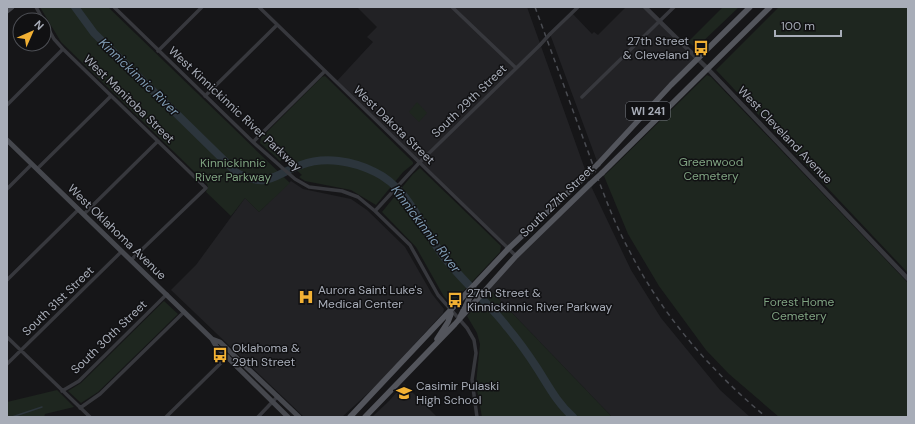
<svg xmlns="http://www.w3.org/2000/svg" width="915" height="424" font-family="'DM Sans',sans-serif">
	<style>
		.built { fill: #222225 }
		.green { fill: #1e261f }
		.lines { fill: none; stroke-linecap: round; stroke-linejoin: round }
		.stream { stroke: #2c353c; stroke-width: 1.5 }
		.river { stroke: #2c353c; stroke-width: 8 }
		.minor { stroke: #37383d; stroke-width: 3.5 }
		.tertiary { stroke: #37383d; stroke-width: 4.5 }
		.secondary { stroke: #45474d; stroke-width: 5 }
		.primary { stroke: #53555c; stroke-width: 5.5 }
		.rail { stroke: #4a4c52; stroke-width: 1.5; stroke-dasharray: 5 4; stroke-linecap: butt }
		.minor-bridge { stroke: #37383d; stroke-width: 3.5 }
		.primary-bridge { stroke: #53555c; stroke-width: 5.5 }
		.labels { text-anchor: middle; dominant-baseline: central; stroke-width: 3; stroke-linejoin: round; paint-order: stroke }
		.shield { fill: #111113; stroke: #7b7e86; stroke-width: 1 }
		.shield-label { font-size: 11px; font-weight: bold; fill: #a8adb8 }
		.poi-label { font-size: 12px; fill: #a8adb8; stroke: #111113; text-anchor: start }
		.street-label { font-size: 12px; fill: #a8adb8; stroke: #111113 }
		.park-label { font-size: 12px; fill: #7fa381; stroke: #111113 }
		.water-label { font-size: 13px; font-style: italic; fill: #7f9bb3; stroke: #111113 }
	</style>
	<rect width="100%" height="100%" fill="#161618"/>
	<path class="built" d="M357 7H527L587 175 508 249 336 82 373 42 367 37 377 27Z
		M626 7H645L698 58 598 164 550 34 572 13 592 34 594 32 598 35Z
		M291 181 303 189 351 199 367 210 405 247 432 294 444 309 443 313 378 384 342 417H304L171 290 196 265 245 198 259 212Z
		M590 184 631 270 661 318 720 390 750 417H612L491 291V284Z
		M404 384 437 417H372L389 401Z"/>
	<path class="green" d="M40 7H108L290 183 259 212 245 198 231 216 206 192 208 187 207 184 61 42Z
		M723 7H739L696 48 688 42Z
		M779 7H908V273L716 70Z
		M707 75 711 77 908 283V417H779L729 374 706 350 659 286 628 234 604 176Z
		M325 76 413 162V164L403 172 376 205 351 190 305 181 299 177 302 175 284 159 280 161 260 143 261 138 322 77Z
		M417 102 427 113 419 122 409 112Z
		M420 168 501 246 500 252 453 302 448 301 443 295 416 247 382 212 413 174Z
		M491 291 612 417H482L476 384 480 344 477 333 467 316Z
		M164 301 178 314 98 392 81 403 68 391 81 383Z
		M57 390 74 407 45 414 44 417H7V402Z"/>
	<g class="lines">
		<path class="stream" d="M12 417 42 407"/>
		<path class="river" d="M75 7 94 33 237 173C268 189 273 175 301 165 325 156 353 161 375 172 409 188 422 229 444 257 463 282 488 302 507 327 518 340 528 354 537 368 548 385 557 403 573 417"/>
		<path class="minor" d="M36 7 43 20
			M114 7 253 142 295 179 309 187 342 191 358 197 375 211 410 245 438 295 467 328 474 340 476 353 472 380 477 417
			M259 7 516 256
			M452 7 516 68
			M44 21 54 39 63 49 206 188 131 260
			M550 34 578 7
			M158 51 202 7
			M205 96 277 25
			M582 97 674 7
			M7 105 63 49
			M253 142 325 71
			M37 169 111 96
			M7 189 32 164
			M375 211 419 163 540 45
			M84 214 158 141
			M7 280 79 209
			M7 337 90 417
			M7 364 122 251
			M62 391 79 381 167 294
			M80 408 100 394 184 312
			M166 417 228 356
			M258 417 278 396"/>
		<path class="tertiary" d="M645 7 707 68 908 279"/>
		<path class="secondary" d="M7 11 12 7
			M7 140 212 339 216 346 288 417
			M212 339 220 342 299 417"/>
		<path class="primary" d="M598 164 671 85 750 7
			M602 173 770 7
			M460 317 472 293
			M437 339 448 322 451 314
			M350 417 508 249 587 175
			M365 417 455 324 516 256 590 184"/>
		<path class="rail" d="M535 7C552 53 569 100 586 146 599 181 611 217 629 250 662 315 710 370 766 417"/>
		<path class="minor-bridge" d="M540 45 550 34"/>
		<path class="primary-bridge" d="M587 175 598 164
			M590 184 602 173"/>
	</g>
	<defs>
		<symbol id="bus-bare" viewBox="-9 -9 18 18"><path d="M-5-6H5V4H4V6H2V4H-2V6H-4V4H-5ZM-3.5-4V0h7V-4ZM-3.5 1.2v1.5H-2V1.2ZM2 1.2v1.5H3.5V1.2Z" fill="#f2b134" stroke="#111113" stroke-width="2.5" paint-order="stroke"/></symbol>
		<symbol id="hospital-bare" viewBox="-9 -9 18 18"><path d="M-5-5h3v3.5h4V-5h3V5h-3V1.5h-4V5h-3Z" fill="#f2b134" stroke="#111113" stroke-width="2.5" paint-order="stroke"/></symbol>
		<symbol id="school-bare" viewBox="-9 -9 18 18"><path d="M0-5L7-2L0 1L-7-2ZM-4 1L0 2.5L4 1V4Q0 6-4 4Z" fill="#f2b134" stroke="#111113" stroke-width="2.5" paint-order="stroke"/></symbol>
	</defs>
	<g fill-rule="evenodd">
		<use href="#bus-bare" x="690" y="37" width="22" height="22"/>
		<use href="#hospital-bare" x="295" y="286" width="22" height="22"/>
		<use href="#bus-bare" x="444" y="289" width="22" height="22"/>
		<use href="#bus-bare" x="209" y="344" width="22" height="22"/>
		<use href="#school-bare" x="393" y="382" width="22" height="22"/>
	</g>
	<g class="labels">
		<rect class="shield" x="626" y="102" width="44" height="18" rx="3"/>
		<g class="shield-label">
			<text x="648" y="111">WI 241</text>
		</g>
		<g class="poi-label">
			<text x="689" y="41" text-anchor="end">27th Street<tspan x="689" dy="14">&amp; Cleveland</tspan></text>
			<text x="318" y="290">Aurora Saint Luke's<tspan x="318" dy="14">Medical Center</tspan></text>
			<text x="467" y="293">27th Street &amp;<tspan x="467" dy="14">Kinnickinnic River Parkway</tspan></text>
			<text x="232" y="348">Oklahoma &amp;<tspan x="232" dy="14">29th Street</tspan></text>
			<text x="416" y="386">Casimir Pulaski<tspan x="416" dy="14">High School</tspan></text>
		</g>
		<g class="street-label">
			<text transform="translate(129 99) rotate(44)">West Manitoba Street</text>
			<text transform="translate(469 101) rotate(-44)">South 29th Street</text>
			<text transform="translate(235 109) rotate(43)">West Kinnickinnic River Parkway</text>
			<text transform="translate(394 125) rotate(44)">West Dakota Street</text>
			<text transform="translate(785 135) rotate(46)">West Cleveland Avenue</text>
			<text transform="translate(557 201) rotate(-44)">South 27th Street</text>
			<text transform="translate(117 232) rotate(44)">West Oklahoma Avenue</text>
			<text transform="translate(58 301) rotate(-44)">South 31st Street</text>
			<text transform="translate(109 337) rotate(-44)">South 30th Street</text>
		</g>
		<g class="park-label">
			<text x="711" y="162">Greenwood<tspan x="711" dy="14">Cemetery</tspan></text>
			<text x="233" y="163">Kinnickinnic<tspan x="233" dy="14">River Parkway</tspan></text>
			<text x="799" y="302">Forest Home<tspan x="799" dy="14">Cemetery</tspan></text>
		</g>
		<g class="water-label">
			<text transform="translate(139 77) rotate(44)">Kinnickinnic River</text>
			<text transform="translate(426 229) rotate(53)">Kinnickinnic River</text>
		</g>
	</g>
	<rect width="915" height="424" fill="none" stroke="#a8adb8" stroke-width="16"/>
	<g transform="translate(32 32) rotate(45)"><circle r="19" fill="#111113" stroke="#4d4f55"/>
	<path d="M0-3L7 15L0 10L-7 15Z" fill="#f2b134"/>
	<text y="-6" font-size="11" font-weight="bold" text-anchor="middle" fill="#a8adb8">N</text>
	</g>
	<path d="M775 30v6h66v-6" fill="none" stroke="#a8adb8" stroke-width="2"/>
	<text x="781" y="30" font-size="12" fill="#a8adb8" stroke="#111113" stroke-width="3" paint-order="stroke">100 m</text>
</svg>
